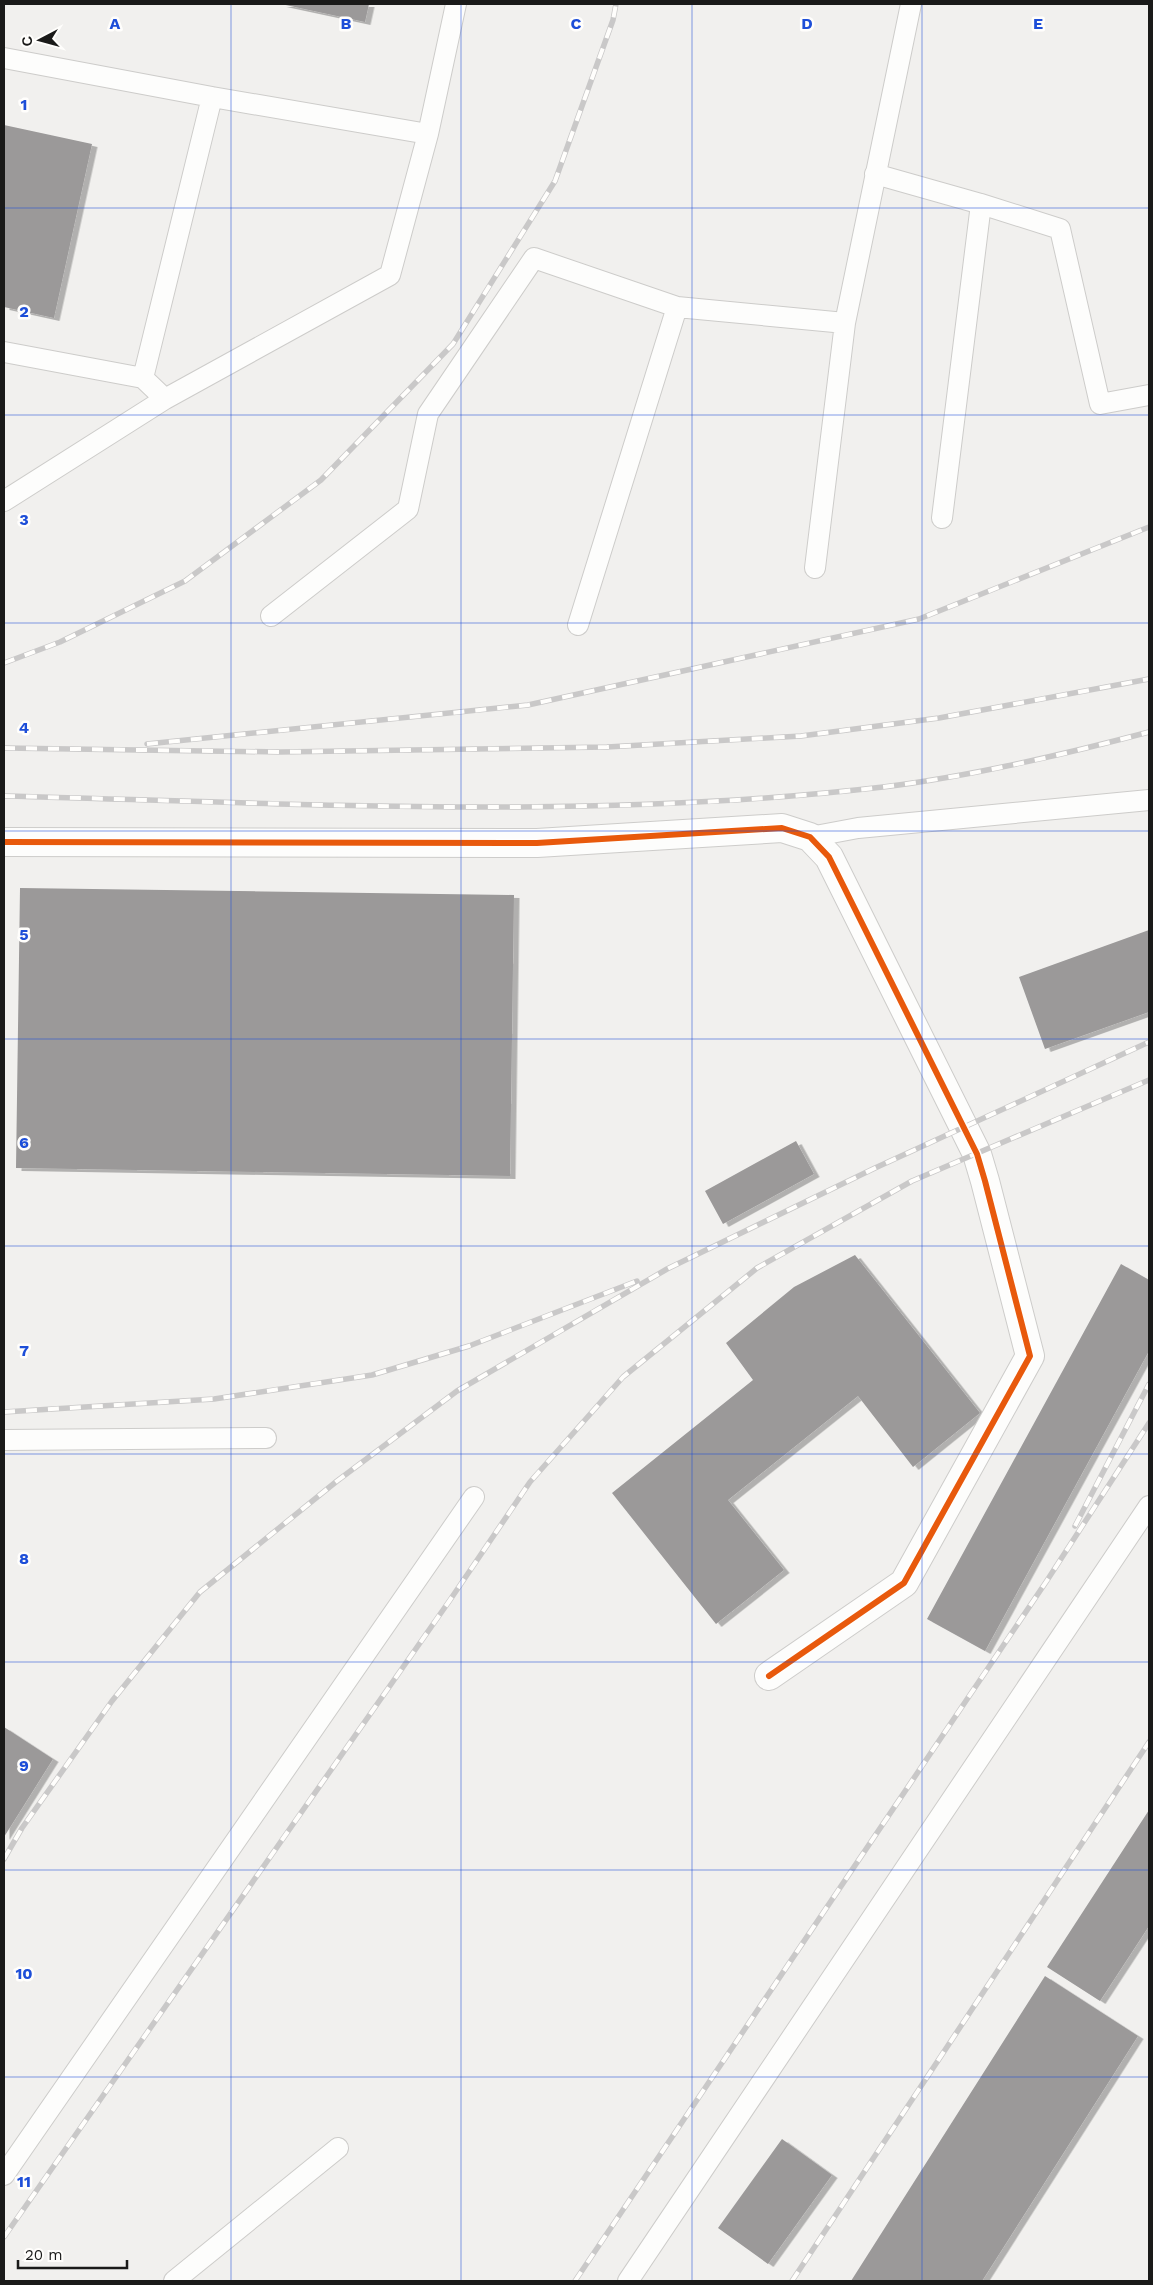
<svg xmlns="http://www.w3.org/2000/svg" width="1153" height="2285" font-family="'Work Sans',sans-serif">
	<style>
		.building { fill: #9b9999; filter: url(#shadow) }
		.lines { fill: none; stroke-linecap: round; stroke-linejoin: round }
		.service-casing { stroke: #cdccca; stroke-width: 22 }
		.minor-casing { stroke: #cdccca; stroke-width: 30 }
		.service { stroke: #fdfdfc; stroke-width: 20 }
		.minor { stroke: #fdfdfc; stroke-width: 28 }
		.rail-casing { stroke: #c9c8c8; stroke-width: 5.5 }
		.rail { stroke: #fffefc; stroke-width: 4; stroke-dasharray: 11; stroke-linecap: butt }
		.cycleway-casing { stroke: #fffefc; stroke-width: 9 }
		.cycleway { stroke: #e8590c; stroke-width: 6 }
		.grid { fill: none; stroke: #1d4ed8; stroke-width: 1; stroke-opacity: 0.55 }
		.grid-label { font-size: 16px; text-anchor: middle; font-weight: bold; fill: #1d4ed8; stroke: #fffefc; stroke-width: 5; stroke-linejoin: round; paint-order: stroke }
	</style>
	<defs>
		<filter id="shadow"><feDropShadow dx="5.5" dy="3" stdDeviation="0" flood-color="#0004"/></filter>
	</defs>
	<rect width="100%" height="100%" fill="#f1f0ee"/>
	<path class="building" d="M281 4H369L365 22Z
		M4 125 92 144 54 318 4 307Z
		M20 888 514 895 510 1176 16 1168Z
		M1149 930V1012L1045 1049 1019 977Z
		M796 1141 814 1174 723 1224 705 1191Z
		M855 1255 980 1413 913 1467 858 1396 728 1500 784 1570 716 1624 612 1493 753 1380 726 1343 794 1287Z
		M1121 1264 1149 1280V1351L985 1651 927 1619Z
		M4 1727 53 1759 4 1837Z
		M1149 1810V1926L1100 2001 1047 1967Z
		M1045 1976 1138 2036 982 2281H851Z
		M782 2139 832 2175 768 2264 718 2228Z"/>
	<g class="lines">
		<defs>
			<path id="service" d="M4 58 212 97
				M875 174 981 204
				M4 352 143 378
				M165 399 390 275 428 134
				M4 501 165 399 143 378 212 97 428 134 456 4
				M942 518 981 204 1060 229 1100 404 1149 395
				M815 568 845 323 911 4
				M271 616 408 509 428 414 534 258 677 307 845 323
				M578 625 677 307
				M810 837 858 828 1149 800
				M4 1440 266 1438
				M4 2175 474 1497
				M174 2281 338 2148
				M628 2281 1149 1506"/>
			<path id="minor" d="M4 842 537 843 782 828 810 837 829 857 977 1154 985 1181 1030 1356 904 1583 769 1676"/>
		</defs>
		<use href="#service" class="service-casing"/>
		<use href="#minor" class="minor-casing"/>
		<use href="#service" class="service"/>
		<use href="#minor" class="minor"/>
		<defs>
			<path id="rail" d="M4 663 60 642 185 581 321 480 453 344 555 181 613 20 616 4
				M147 744 528 705 919 619 1149 527
				M4 748 280 752 607 747 801 736 939 718 1149 679
				M4 796C296 803 591 821 883 787 973 776 1062 755 1149 732
				M4 1412 214 1399 372 1375 469 1346 637 1281
				M1075 1526 1149 1384
				M4 1859 22 1828 112 1701 200 1592 337 1481 457 1391 667 1269 875 1168 1149 1042
				M4 2237 450 1600 530 1482 623 1377 757 1268 912 1181 1149 1080
				M575 2281 1046 1582 1149 1423
				M792 2281 1149 1742"/>
		</defs>
		<use href="#rail" class="rail-casing"/>
		<use href="#rail" class="rail"/>
		<defs>
			<path id="cycleway" d="M4 842 537 843 782 828 810 837 829 857 977 1154 985 1181 1030 1356 904 1583 769 1676"/>
		</defs>
		<use href="#cycleway" class="cycleway-casing"/>
		<use href="#cycleway" class="cycleway"/>
	</g>
	<path class="grid" d="M231 4V2281M461 4V2281M692 4V2281M922 4V2281M4 208H1149M4 415H1149M4 623H1149M4 831H1149M4 1039H1149M4 1246H1149M4 1454H1149M4 1662H1149M4 1870H1149M4 2077H1149"/>
	<g class="grid-label">
		<text x="115" y="29">A</text>
		<text x="346" y="29">B</text>
		<text x="576" y="29">C</text>
		<text x="807" y="29">D</text>
		<text x="1038" y="29">E</text>
		<text x="24" y="110">1</text>
		<text x="24" y="317">2</text>
		<text x="24" y="525">3</text>
		<text x="24" y="733">4</text>
		<text x="24" y="940">5</text>
		<text x="24" y="1148">6</text>
		<text x="24" y="1356">7</text>
		<text x="24" y="1564">8</text>
		<text x="24" y="1771">9</text>
		<text x="24" y="1979">10</text>
		<text x="24" y="2187">11</text>
	</g>
	<rect width="1153" height="2285" fill="none" stroke="#1a1a19" stroke-width="10"/>
	<g transform="translate(40 40) rotate(264)" stroke="#fffefc" stroke-width="4" paint-order="stroke">
	<path d="M0-4L9 19L0 12L-9 19Z" fill="#1a1a19"/>
	<text y="-8" font-size="14" font-weight="bold" text-anchor="middle" fill="#1a1a19">С</text>
	</g>
	<path d="M18 2260v8h109v-8" fill="none" stroke="#1a1a19" stroke-width="2.5"/>
	<text x="25" y="2260" font-size="15" fill="#1a1a19" stroke="#fffefc" stroke-width="4" paint-order="stroke">20 m</text>
</svg>
